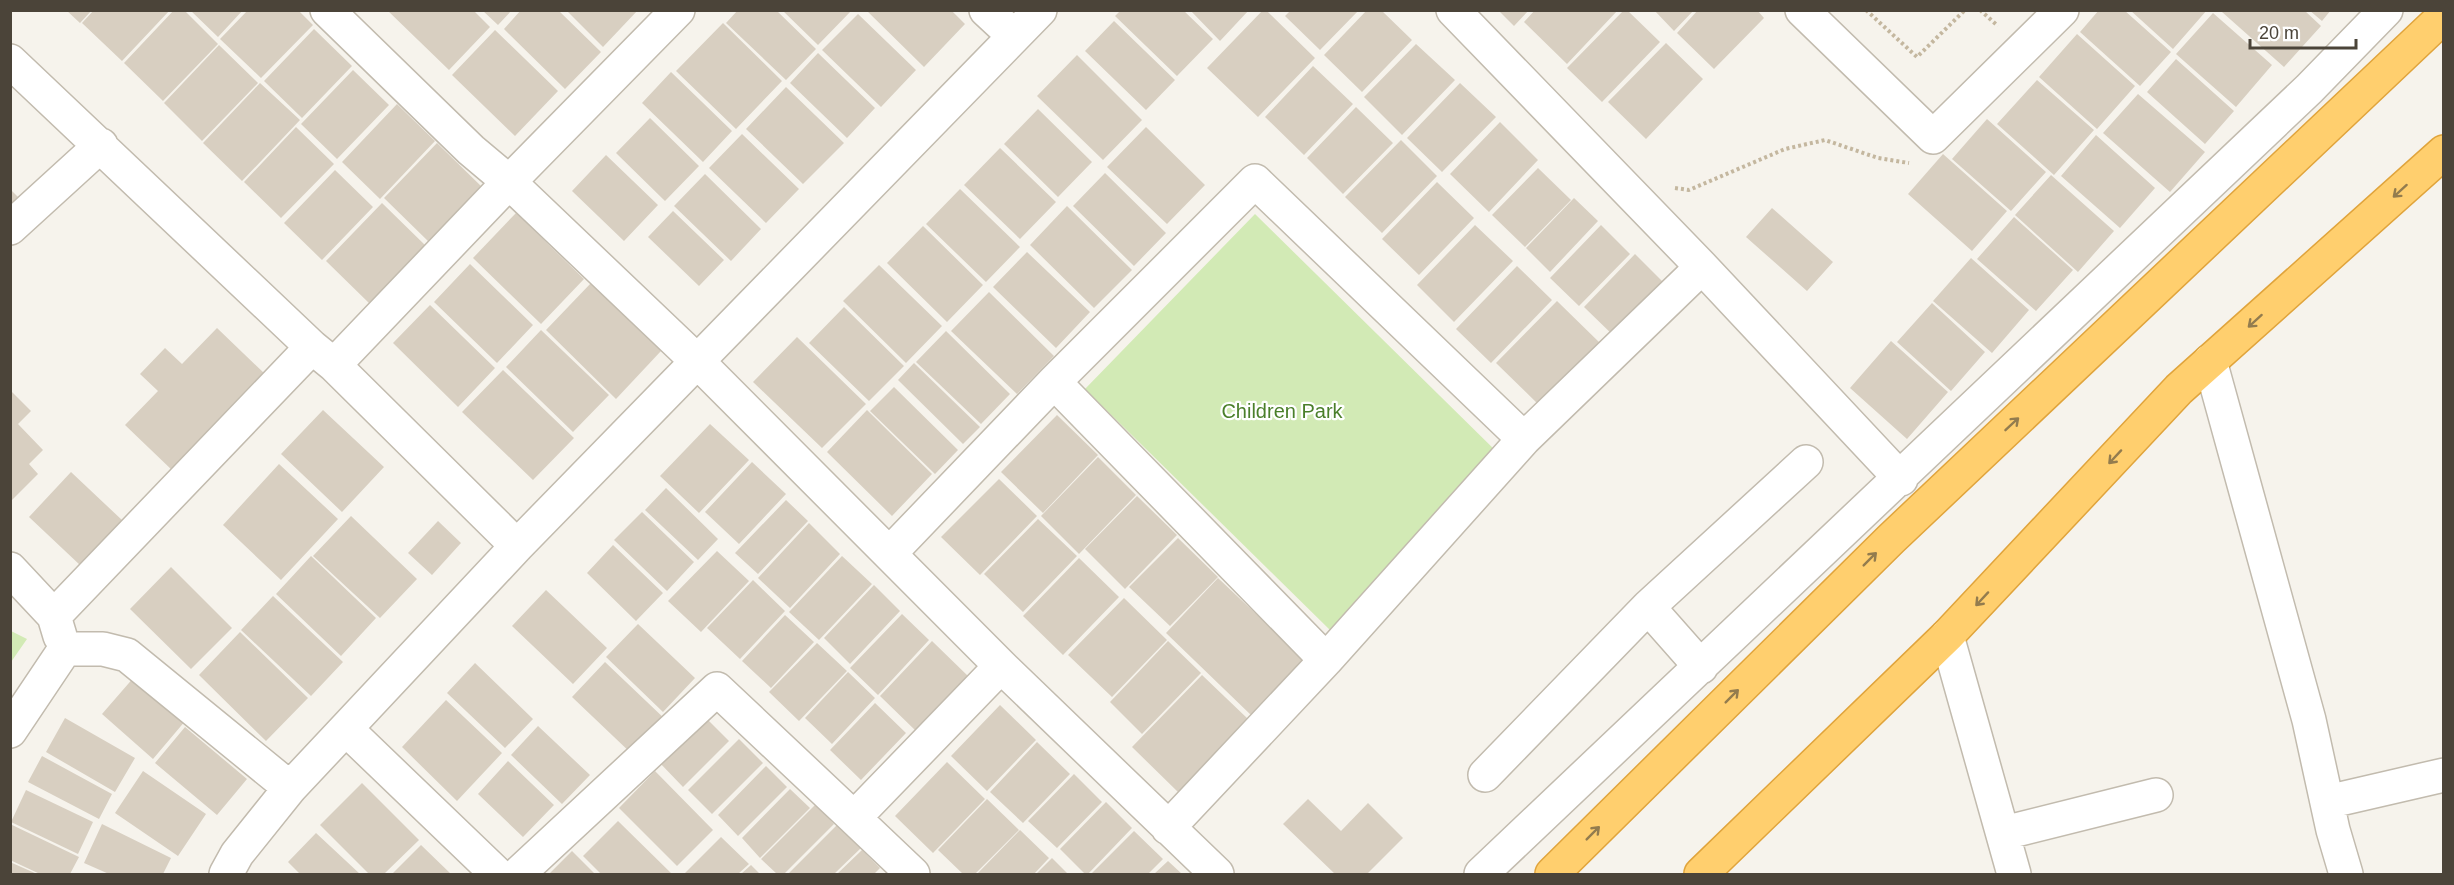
<svg xmlns="http://www.w3.org/2000/svg" width="2454" height="885" font-family="Helvetica,sans-serif">
	<style>
		.green { fill: #d2eab5 }
		.building { fill: #d8cfc1 }
		.lines { fill: none; stroke-linecap: round; stroke-linejoin: round }
		.minor-casing { stroke: #c2bbae; stroke-width: 36 }
		.highway-casing { stroke: #e0a43c; stroke-width: 36 }
		.path { stroke: #c4b79f; stroke-width: 4; stroke-dasharray: 3 3; stroke-linecap: butt }
		.minor { stroke: #fff; stroke-width: 33 }
		.highway { stroke: #ffcf6e; stroke-width: 33 }
		.oneway { stroke: #937c4e }
		.labels { text-anchor: middle; dominant-baseline: central; stroke-width: 4.5; stroke-linejoin: round; paint-order: stroke }
		.park-label { font-size: 20px; fill: #4a7f2a; stroke: #fff }
	</style>
	<rect width="100%" height="100%" fill="#f6f3ec"/>
	<path class="green" d="M1255 214 1500 455 1330 630 1085 389Z
		M11 631 27 639 11 662Z"/>
	<path class="building" d="M66 10H92L80 23Z
		M94 10H170L122 61 82 23Z
		M174 10H184L218 44 163 101 124 63Z
		M190 10H243L218 37Z
		M248 10H298L313 25 261 78 220 39Z
		M387 10H473L490 27 449 70Z
		M482 10H512L498 25Z
		M521 10H558L601 52 565 89 504 29Z
		M566 10H638L603 47Z
		M738 10H776L816 49 786 80 726 23Z
		M782 10H852L818 45Z
		M866 10H951L965 24 924 67Z
		M1121 10H1183L1213 39 1177 76 1115 16Z
		M1190 10H1249L1220 41Z
		M1263 10H1266L1315 58 1258 117 1207 68Z
		M1291 10H1359L1320 50 1285 16Z
		M1367 10H1381L1412 40 1362 92 1324 55Z
		M1498 10H1529L1514 26Z
		M1535 10H1618L1567 64 1524 22Z
		M1624 10H1627L1660 42 1602 102 1567 68Z
		M1654 10H1694L1674 31Z
		M1698 10H1757L1764 18 1714 69 1677 33Z
		M2099 10H2124L2171 52 2140 86 2080 32Z
		M2130 10H2207L2173 49Z
		M2223 10H2304L2321 26 2284 67 2222 12Z
		M2309 10H2331L2322 21Z
		M2213 13 2272 65 2236 107 2176 54Z
		M858 14 916 70 881 107 822 50Z
		M1114 21 1175 80 1146 110 1085 51Z
		M723 23 782 81 736 129 676 71Z
		M314 29 352 66 302 118 264 81Z
		M495 30 558 91 515 136 452 75Z
		M2077 34 2135 86 2097 129 2039 77Z
		M1666 43 1703 79 1646 139 1608 102Z
		M1416 44 1455 80 1402 135 1364 97Z
		M219 45 258 83 202 141 164 103Z
		M818 53 875 108 847 138 790 83Z
		M1077 55 1142 120 1103 160 1037 96Z
		M2176 59 2234 111 2205 144 2147 92Z
		M1313 66 1353 104 1304 155 1265 117Z
		M353 70 389 105 337 159 301 124Z
		M671 72 732 131 703 162 642 103Z
		M2037 80 2094 130 2054 175 1997 124Z
		M260 83 300 120 242 181 203 143Z
		M1460 83 1496 117 1442 172 1407 138Z
		M786 87 844 143 803 184 746 129Z
		M2138 94 2205 152 2170 192 2103 133Z
		M397 104 435 141 380 199 342 162Z
		M1356 107 1393 143 1343 194 1307 158Z
		M1038 109 1092 162 1058 197 1004 144Z
		M650 118 699 166 665 201 616 153Z
		M1987 119 2046 172 2011 211 1952 159Z
		M1500 122 1538 160 1489 212 1450 174Z
		M296 127 334 164 281 218 244 182Z
		M1146 127 1205 185 1167 224 1107 167Z
		M742 134 799 189 766 223 709 168Z
		M2096 135 2155 188 2120 228 2061 176Z
		M1401 140 1437 176 1382 233 1345 197Z
		M437 143 483 188 430 243 384 198Z
		M1000 148 1056 202 1020 239 964 185Z
		M1943 154 2007 211 1972 251 1908 194Z
		M606 155 658 205 624 241 572 191Z
		M1538 168 1571 200 1525 247 1492 215Z
		M335 170 373 207 322 260 284 223Z
		M1105 173 1166 233 1134 266 1073 206Z
		M705 174 761 229 731 261 674 206Z
		M2051 175 2114 231 2078 272 2015 215Z
		M1437 182 1474 218 1419 275 1382 239Z
		M10 189 18 197 10 204Z
		M960 189 1020 247 986 282 926 224Z
		M1574 198 1598 221 1550 272 1526 248Z
		M382 203 427 247 371 305 326 261Z
		M1067 206 1132 270 1094 308 1030 245Z
		M1772 208 1833 262 1807 291 1746 237Z
		M673 211 724 260 699 286 648 237Z
		M516 213 584 279 541 324 473 258Z
		M2014 217 2073 270 2036 311 1977 259Z
		M1475 225 1513 261 1454 322 1417 285Z
		M1601 225 1630 254 1579 306 1550 278Z
		M923 226 983 285 947 322 887 263Z
		M1027 252 1090 312 1056 348 993 287Z
		M1635 254 1669 288 1618 340 1584 307Z
		M1971 258 2029 310 1992 353 1933 301Z
		M470 264 533 325 497 363 434 302Z
		M879 265 942 326 906 363 843 301Z
		M1517 266 1552 300 1491 363 1456 329Z
		M591 283 661 351 616 399 546 330Z
		M989 292 1054 356 1017 394 951 331Z
		M1557 301 1601 344 1540 406 1496 363Z
		M1932 303 1985 352 1951 391 1897 342Z
		M430 305 495 368 458 407 393 343Z
		M844 307 904 366 869 401 809 343Z
		M217 328 265 374 174 472 125 425 158 391 140 374 165 348 182 364Z
		M541 330 609 395 573 432 506 367Z
		M946 331 1010 394 981 424 916 362Z
		M797 337 866 404 822 448 753 382Z
		M1891 341 1948 392 1907 439 1850 388Z
		M914 363 980 427 963 444 898 380Z
		M503 370 574 438 533 480 462 412Z
		M894 387 958 450 935 474 870 411Z
		M10 390 31 411 18 424 43 450 29 464 38 474 10 502Z
		M323 410 384 467 342 512 281 454Z
		M867 410 932 474 892 516 827 452Z
		M1057 415 1098 455 1043 513 1001 472Z
		M710 424 749 460 699 513 660 476Z
		M1098 457 1136 495 1079 554 1041 516Z
		M752 462 786 494 739 544 705 512Z
		M279 464 338 519 281 580 223 525Z
		M71 472 123 521 81 566 29 517Z
		M999 479 1037 516 980 575 941 537Z
		M666 488 718 539 698 560 645 510Z
		M1137 496 1177 535 1125 589 1085 549Z
		M786 500 808 521 758 574 735 553Z
		M642 512 694 562 667 591 614 540Z
		M351 516 417 579 380 618 313 556Z
		M1038 519 1077 556 1023 612 984 574Z
		M438 521 461 543 432 575 408 553Z
		M809 523 840 554 790 608 758 578Z
		M1178 538 1218 577 1170 626 1129 587Z
		M613 545 663 593 636 621 587 573Z
		M717 551 749 581 701 632 668 601Z
		M311 556 376 618 341 656 276 594Z
		M842 556 872 584 819 640 789 612Z
		M1079 558 1119 597 1063 655 1023 616Z
		M171 567 232 628 191 669 130 609Z
		M1218 578 1306 661 1252 716 1166 633Z
		M753 580 785 611 740 659 707 628Z
		M874 585 900 611 850 664 824 638Z
		M546 590 607 648 573 684 512 626Z
		M273 596 343 662 311 696 241 630Z
		M1124 598 1167 640 1112 697 1068 655Z
		M902 614 929 640 878 695 850 668Z
		M785 615 814 642 771 688 742 661Z
		M638 624 695 678 663 712 606 657Z
		M240 632 308 698 266 741 199 675Z
		M932 641 969 677 917 732 880 696Z
		M1168 641 1201 673 1142 734 1110 702Z
		M817 643 847 671 799 721 769 692Z
		M605 662 667 721 634 756 572 697Z
		M475 663 533 719 505 748 447 693Z
		M848 672 875 698 832 744 805 718Z
		M1202 675 1248 719 1178 792 1132 747Z
		M135 676 186 720 153 759 102 714Z
		M446 700 502 753 457 801 402 747Z
		M875 703 906 733 861 780 830 750Z
		M1000 705 1036 740 987 791 951 756Z
		M704 716 729 741 683 787 658 761Z
		M65 718 135 758 115 792 46 752Z
		M538 726 590 775 562 804 511 755Z
		M185 727 247 779 217 815 155 763Z
		M739 739 763 763 712 814 688 790Z
		M1037 742 1070 774 1023 823 990 792Z
		M42 756 112 794 99 819 28 782Z
		M508 761 554 805 523 837 478 794Z
		M947 762 985 799 933 853 895 816Z
		M766 766 787 787 738 836 718 815Z
		M143 771 206 814 178 856 115 813Z
		M655 771 713 830 677 866 619 808Z
		M1074 774 1102 802 1057 848 1028 821Z
		M362 783 419 840 384 874H369L320 825Z
		M790 789 810 808 760 858 742 838Z
		M26 790 93 822 78 854 11 822Z
		M987 799 1019 830 975 874H963L938 850Z
		M1308 799 1341 831 1368 803 1403 838 1367 874H1335L1283 824Z
		M1106 802 1132 828 1088 874H1085L1060 849Z
		M816 804 834 824 784 874H777L761 859Z
		M618 821 672 874H601L583 856Z
		M10 824 79 857 70 874H40L10 860Z
		M102 824 171 858 163 874H109L84 863Z
		M837 825 861 848 834 874H788Z
		M1020 830 1049 858 1034 874H977Z
		M1134 831 1163 859 1148 874H1091Z
		M316 833 360 874H300L288 862Z
		M721 837 749 864 738 874H684Z
		M421 845 451 874H392Z
		M862 850 880 868 874 874H837Z
		M572 851 595 874H549Z
		M1052 858 1068 874H1036Z
		M1168 861 1182 874H1154Z
		M10 862 37 874H10Z
		M751 865 760 874H741Z"/>
	<g class="lines">
		<defs>
			<path id="minor" d="M327 10 471 150 509 182 334 365
				M986 10 1014 36
				M1453 10 1702 267
				M1802 10 1933 137 2062 10
				M10 61 312 347 334 365 517 546
				M10 228 101 145
				M2210 361 2309 720 2333 830 2346 874
				M1054 382 1326 660
				M890 553 1054 382 1255 181 1524 439
				M10 569 54 616 60 636
				M1648 607 1806 462
				M54 616 312 347
				M1947 636 2014 874
				M1001 666 1217 874
				M346 729 497 874
				M10 731 65 649H103L127 655 290 788
				M1485 775 1648 607 1701 667
				M2327 802 2444 775
				M854 818 913 874
				M1168 828 1326 660 1524 439 1702 267 1901 479
				M2004 833 2156 795
				M226 874 237 854 290 788 517 546 1040 10
				M518 874 717 689 854 818 1001 666 698 362 509 182 678 10
				M1481 874 2309 89 2386 10"/>
			<path id="highway" d="M1552 874 1891 539 2444 16
				M1701 874 1947 636 2179 389 2444 152"/>
		</defs>
		<use href="#minor" class="minor-casing"/>
		<use href="#highway" class="highway-casing"/>
		<path class="path" d="M1866 10 1917 57 1965 10
			M1980 10 1998 26
			M1675 188 1689 190 1785 149 1825 140 1878 158 1909 163"/>
		<use href="#minor" class="minor"/>
		<use href="#highway" class="highway"/>
	</g>
	<defs><path id="oneway-shaft" d="M-6 0H5M1.5-3L5.5 0L1.5 3" fill="none" stroke-width="1.6" stroke-linecap="round" stroke-linejoin="round" transform="scale(1.5)"/></defs>
	<g class="oneway">
		<use href="#oneway-shaft" transform="translate(2400 191) rotate(138)"/>
		<use href="#oneway-shaft" transform="translate(2255 321) rotate(138)"/>
		<use href="#oneway-shaft" transform="translate(2012 424) rotate(-43)"/>
		<use href="#oneway-shaft" transform="translate(2115 457) rotate(133)"/>
		<use href="#oneway-shaft" transform="translate(1870 559) rotate(-45)"/>
		<use href="#oneway-shaft" transform="translate(1982 599) rotate(133)"/>
		<use href="#oneway-shaft" transform="translate(1732 696) rotate(-45)"/>
		<use href="#oneway-shaft" transform="translate(1593 833) rotate(-45)"/>
	</g>
	<g class="labels">
		<g class="park-label">
			<text x="1282" y="411">Children Park</text>
		</g>
	</g>
	<rect width="2454" height="885" fill="none" stroke="#4b4439" stroke-width="24"/>
	<path d="M2250 39v9h106v-9" fill="none" stroke="#4b4439" stroke-width="3"/>
	<text x="2259" y="39" font-size="18" fill="#4b4439" stroke="#ffffff" stroke-width="4.5" paint-order="stroke">20 m</text>
</svg>
